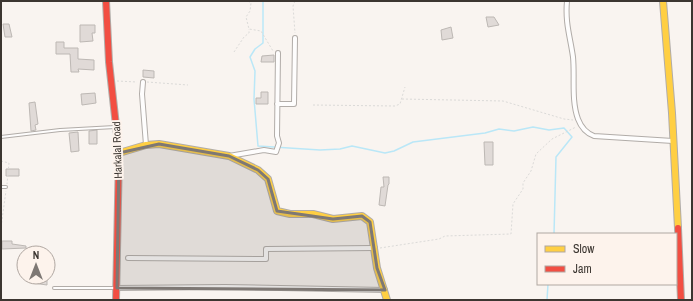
<svg xmlns="http://www.w3.org/2000/svg" width="693" height="301" font-family="'Archivo Narrow',sans-serif">
	<style>
		.lines { fill: none; stroke-linecap: round; stroke-linejoin: round }
		.stream { stroke: #bae7f7; stroke-width: 1.5 }
		.building { fill: #e0dad7; stroke: #bdb8b4 }
		.lane-casing { stroke: #b1aca8; stroke-width: 4 }
		.street-casing { stroke: #b1aca8; stroke-width: 6 }
		.slow-casing { stroke: #b1aca8; stroke-width: 8 }
		.jam-casing { stroke: #b1aca8; stroke-width: 8 }
		.path { stroke: #dbdad8; stroke-width: 1; stroke-dasharray: 2 2; stroke-linecap: butt }
		.lane { stroke: #fefdfd; stroke-width: 2 }
		.street { stroke: #fefdfd; stroke-width: 4 }
		.slow { stroke: #ffcf43; stroke-width: 6 }
		.jam { stroke: #f24e42; stroke-width: 6 }
		.marked { fill: #7e7874; fill-opacity: 0.2; stroke: #7e7874; stroke-width: 3; stroke-linejoin: round }
		.labels { text-anchor: middle; dominant-baseline: central; stroke-width: 4; stroke-linejoin: round; paint-order: stroke }
		.street-label { font-size: 11px; fill: #3c3631; stroke: #fdf3ec }
	</style>
	<rect width="100%" height="100%" fill="#f9f4f0"/>
	<g class="lines">
		<path class="stream" d="M263 1V43L255 49 250 57 255 71 254 99 258 146 320 150 340 149 352 146 385 153 394 151 413 142 485 133 499 129 514 131 533 127 549 130 564 128 572 137 556 157 554 234
			M547 300 548 284"/>
	</g>
	<path class="building" d="M486 17H494L499 25 488 27Z
		M3 24H9L12 37H5Z
		M80 25H95V33H92L93 41 80 42Z
		M451 27 453 38 442 40 441 30Z
		M56 42H64V48H78V59L94 60V70L78 69 79 72H71L70 54H56Z
		M274 55V62H261L262 56Z
		M143 70 154 71V78L143 77Z
		M261 92H268V104H256V98H261Z
		M95 93 96 103 82 105 81 94Z
		M35 102 38 124 35 125 36 130 31 131 29 103Z
		M97 130V144H89V131Z
		M78 132 79 151 71 152 69 133Z
		M484 142H493V165H485Z
		M6 169H19V176H6Z
		M383 177H389V184L388 185 385 206 379 205 381 187H384Z
		M2 241H12V244L26 246V248L2 249Z
		M32 277H47V285L33 283Z"/>
	<g class="lines">
		<defs>
			<path id="lane" d="M1 137 60 130 115 127
				M1 187H6
				M54 288H115"/>
			<path id="street" d="M567 1C565 23 570 36 573 57 575 77 571 100 578 119 581 127 586 133 594 136L673 141
				M143 82 142 94 146 145
				M277 104H294L295 38
				M229 156 264 150 276 152 279 143 277 136 278 53
				M128 258 266 259V249L375 248
				M117 288 225 287 385 290"/>
			<path id="slow" d="M663 1 672 113 678 228
				M119 153 146 145 159 144 229 156 258 170 268 179 277 211 290 214H313L333 219 362 216 370 222 377 268 387 300"/>
			<path id="jam" d="M106 1 109 62 119 153 116 300
				M678 228 681 300"/>
		</defs>
		<use href="#lane" class="lane-casing"/>
		<use href="#street" class="street-casing"/>
		<use href="#slow" class="slow-casing"/>
		<use href="#jam" class="jam-casing"/>
		<path class="path" d="M248 1 251 3 250 11 246 17 249 29 261 31 273 51
			M295 1 293 6 295 33
			M202 2V1
			M234 52 244 37 249 33V29
			M117 81 137 82
			M147 82 188 85
			M402 99 503 101 564 119 573 120
			M313 105 395 106 400 104 405 87
			M1 161 9 163 7 184
			M1 227 6 191
			M380 248 439 239 445 236 511 234 513 204 523 189V183L531 171 536 154 552 139 576 127"/>
		<use href="#lane" class="lane"/>
		<use href="#street" class="street"/>
		<use href="#slow" class="slow"/>
		<use href="#jam" class="jam"/>
	</g>
	<path class="marked" d="M159 144 229 156 258 170 268 179 277 211 333 219 362 216 370 222 377 268 385 290 117 288 119 153Z"/>
	<g class="labels">
		<g class="street-label">
			<text transform="translate(117 150) rotate(-92)">Harkalal Road</text>
		</g>
	</g>
	<rect width="693" height="301" fill="none" stroke="#3c3631" stroke-width="4"/>
	<rect x="537" y="233" width="140" height="52" fill="#fdf3ec" stroke="#b0a7a1"/>
	<rect x="545" y="246" width="20" height="6" fill="#ffcf43" stroke="#b0a7a1"/>
	<text x="573" y="253" font-size="12" fill="#3c3631">Slow</text>
	<rect x="545" y="266" width="20" height="6" fill="#f24e42" stroke="#b0a7a1"/>
	<text x="573" y="273" font-size="12" fill="#3c3631">Jam</text>
	<g transform="translate(36 265)"><circle r="19" fill="#fdf3ec" stroke="#b0a7a1"/>
	<path d="M0-3L7 15L0 10L-7 15Z" fill="#7e7874"/>
	<text y="-6" font-size="11" font-weight="bold" text-anchor="middle" fill="#3c3631">N</text>
	</g>
</svg>
